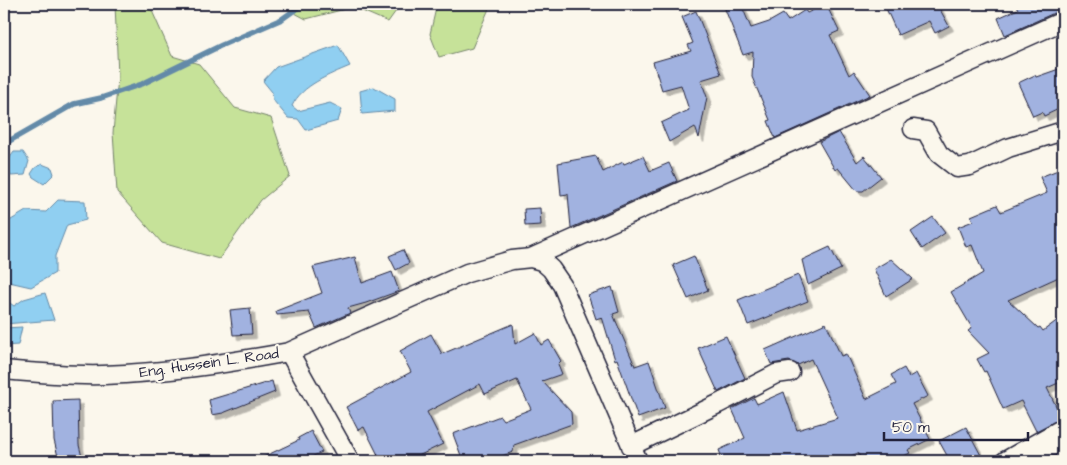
<svg xmlns="http://www.w3.org/2000/svg" width="1067" height="465" font-family="'Architects Daughter',sans-serif">
	<style>
		.green { fill: #c6e299; stroke: #74826a }
		.water { fill: #90cff1; stroke: #648aa8 }
		.lines { fill: none; stroke-linecap: round; stroke-linejoin: round }
		.stream { stroke: #648aa8; stroke-width: 5.5 }
		.building { fill: #a1b2e0; stroke: #22223b; filter: url(#shadow) }
		.minor-casing { stroke: #22223b; stroke-width: 21 }
		.minor { stroke: #fbf7ec; stroke-width: 18 }
		.labels { text-anchor: middle; dominant-baseline: central; stroke-width: 4; stroke-linejoin: round; paint-order: stroke }
		.street-label { font-size: 15px; fill: #22223b; stroke: #fbf7ec }
	</style>
	<defs>
		<filter id="shadow"><feDropShadow dx="4.5" dy="4.5" stdDeviation="0" flood-color="#0004"/></filter>
	</defs>
	<rect width="100%" height="100%" fill="#fbf7ec"/>
	<filter id="ink" filterUnits="userSpaceOnUse"><feTurbulence type="fractalNoise" baseFrequency=".02" numOctaves="2"/><feDisplacementMap in="SourceGraphic" scale="10" xChannelSelector="R" yChannelSelector="G"/><feConvolveMatrix kernelMatrix="1 2 1 2 8 2 1 2 1" color-interpolation-filters="sRGB"/></filter>
	<g filter="url(#ink)">
		<path class="green" d="M115 4H149L172 56 199 64 235 108 271 118 290 176 261 200 219 259 162 243 117 192 113 133 118 77Z
			M278 4H401L388 22 353 7 306 19Z
			M437 4H491L472 48 439 57 430 34Z"/>
		<path class="water" d="M338 45 350 66C329 75 302 85 292 106L298 111 330 103 342 109 338 121 306 130 298 119 288 118 273 100 272 92 263 81 276 67Z
			M374 87 395 99V111L362 114 360 91Z
			M14 152H23L29 161 25 175 11 176 5 164Z
			M42 164 52 168 54 174 44 184 33 177 31 174 35 168Z
			M58 200 85 201 86 220 67 225 55 256V273L31 287 9 282 4 263V220H11L26 211 46 212Z
			M45 293 54 320 4 324V299L14 306 24 299Z
			M22 327 18 345 4 346V328Z"/>
		<g class="lines">
			<path class="stream" d="M4 144 74 104 101 98 142 84 222 45 282 19 303 4"/>
		</g>
		<path class="building" d="M723 4H741L751 28 769 22 783 14 788 21 805 10 807 13 826 4 839 31 830 35 849 75 854 71 870 95 775 138 768 121 770 120 752 77 753 52 743 55Z
			M884 4H937L949 26 935 33 929 21 898 35Z
			M1015 4H1063V9L1005 35 998 18 1018 9Z
			M696 11 721 74 701 80 707 97 699 138 695 127 669 142 661 123 689 110 681 85 662 90 653 62 691 51 688 45 693 43 682 17Z
			M1059 69 1063 80V107L1044 116 1042 112 1033 116 1018 83 1035 75 1036 77Z
			M839 132 857 162 864 156 881 177 863 191H857L838 168 835 170 819 142Z
			M596 156 603 172 623 162 624 164 643 156 650 171 669 163 677 181 571 228 568 194 561 195 558 163Z
			M1063 168V275L1008 300 1038 328 1040 327 1043 331 1063 316V381L1047 388 1062 418 1036 431 1021 401 1003 409 986 371 984 372 977 359 989 353 968 331 972 328 951 292 983 273 972 245 966 247 958 227 973 221 971 216 997 205 1001 212 1047 193 1040 177Z
			M540 208 541 225 525 226 524 209Z
			M933 217 945 233 922 249 911 232Z
			M830 247 841 269 808 285 802 260Z
			M403 250 409 263 396 270 389 256Z
			M694 256 708 290 688 299 673 265Z
			M355 257 362 283 392 272 399 291 366 303 348 308 350 313 316 328 309 312 277 315 276 311 322 293 313 267Z
			M891 259 913 279 886 296 874 269Z
			M798 275 808 301 748 325 738 300Z
			M612 287 619 312 613 314 635 366 649 361 665 408 638 418 617 359 615 360 602 317 596 319 588 295Z
			M250 308 252 334 233 335 230 310Z
			M826 323 841 356 846 354 866 399 896 384 891 375 904 368 909 377 916 373 928 396 912 404 930 439 908 450 910 453 894 461H862L858 453 838 461H723L719 450 745 438 732 409 754 398 757 404 784 392 797 430 838 418 811 359 798 365 789 361 771 364 765 350Z
			M513 324 515 344 535 333 541 345 549 340 561 361 558 364 562 374 542 381 571 412 572 424 514 445 513 452 488 461H463L453 434 500 416 503 420 531 409 517 380 485 394 480 384 427 412 443 444 408 461H381L364 427 358 430 346 407 411 372 400 351 431 334 442 354Z
			M726 336 745 378 718 392 698 348Z
			M272 381 275 392 223 413 212 415 209 400Z
			M78 400 79 445 83 461H59L54 440 53 401Z
			M966 427 984 461H950L939 441Z
			M311 431 322 452 303 461H255L299 440 298 438Z"/>
		<g class="lines">
			<defs>
				<path id="minor" d="M913 129 926 131 939 154 957 168 970 166 1008 148 1063 131
					M531 258 1063 21
					M289 352 467 273 512 260 531 258 542 261 551 269 562 285 638 461
					M4 370C37 373 70 376 103 375 166 373 228 363 289 352L350 461
					M631 446 718 404 776 374 790 372
					M1034 450 1063 444
					M1005 461 1063 428"/>
			</defs>
			<use href="#minor" class="minor-casing"/>
			<use href="#minor" class="minor"/>
		</g>
	</g>
	<g class="labels">
		<g class="street-label">
			<text transform="translate(209 363) rotate(-8)">Eng. Hussein L. Road</text>
		</g>
	</g>
	<rect width="1067" height="465" fill="none" stroke="#fbf7ec" stroke-width="20"/>
	<rect x="10" y="10" width="1047" height="445" fill="none" stroke="#22223b" stroke-width="2" filter="url(#ink)"/>
	<path d="M884 432v8h144v-8" fill="none" stroke="#22223b" stroke-width="2.5"/>
	<text x="892" y="432" font-size="15" fill="#22223b" stroke="#fbf7ec" stroke-width="4" paint-order="stroke">50 m</text>
</svg>
